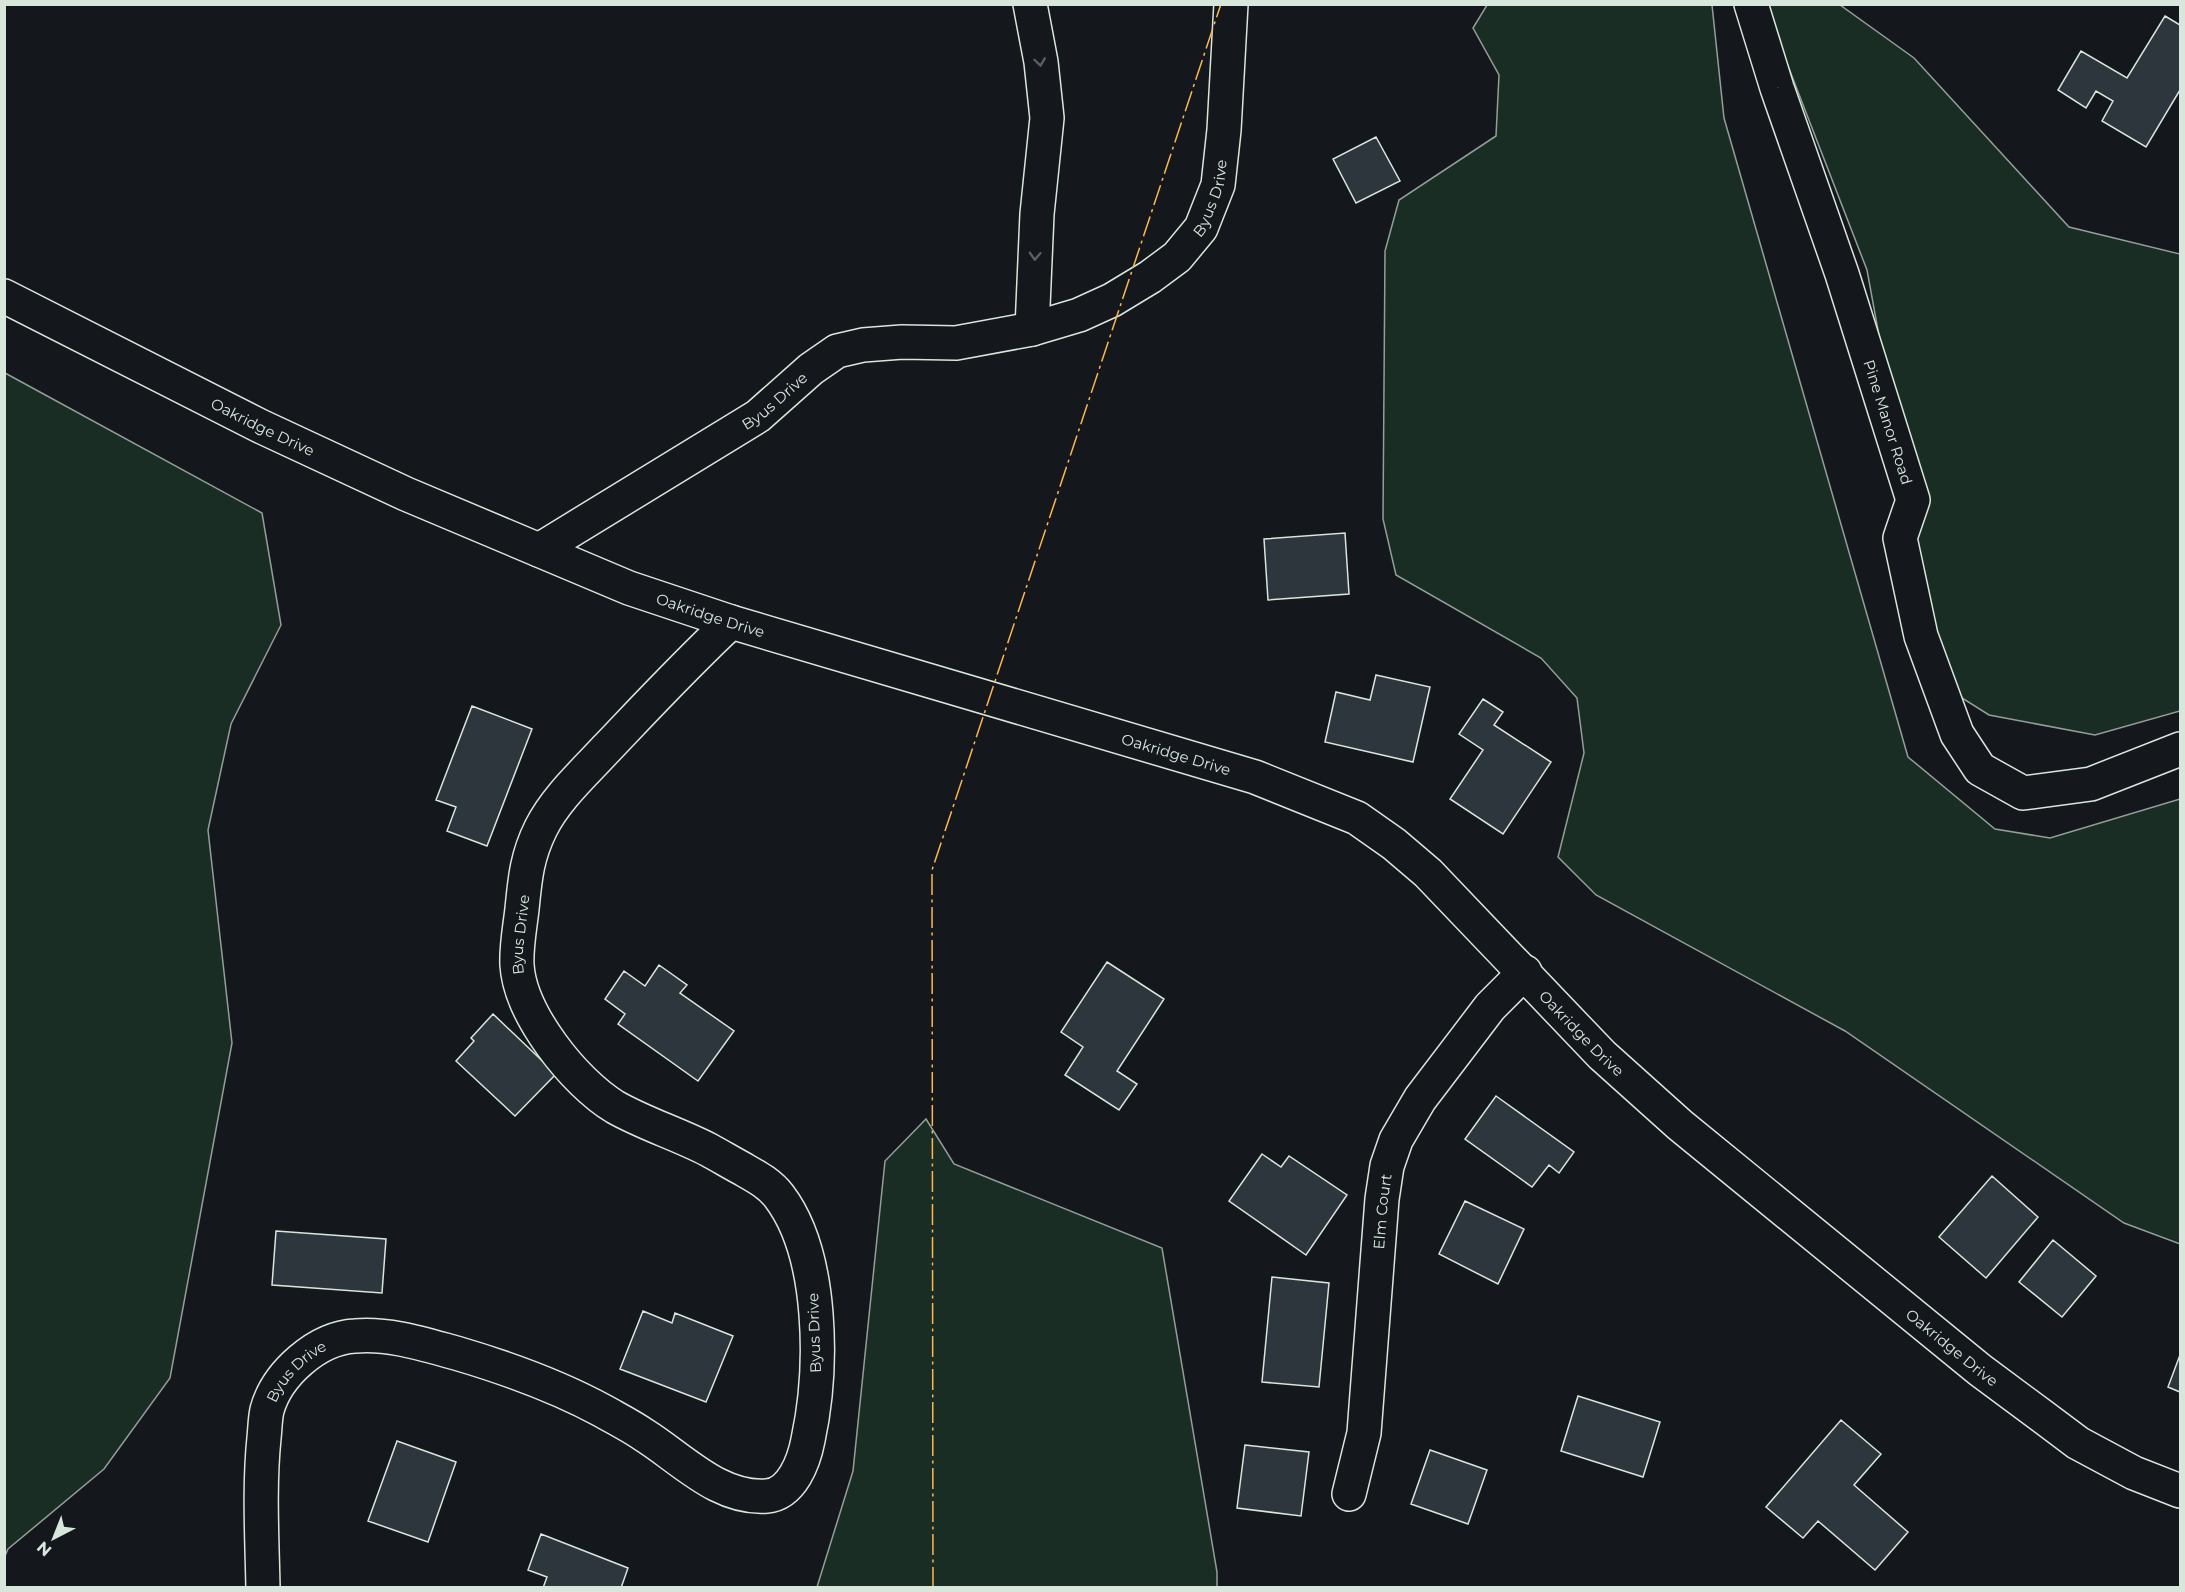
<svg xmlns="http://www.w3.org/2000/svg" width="2185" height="1592" font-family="Montserrat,sans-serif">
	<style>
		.green { fill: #1a2d24; stroke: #939e99; stroke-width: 1.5 }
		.building { fill: #2c363c; stroke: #d8e6dc; stroke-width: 1.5 }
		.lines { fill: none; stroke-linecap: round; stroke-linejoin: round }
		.minor-casing { stroke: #d8e6dc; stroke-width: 36 }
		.minor { stroke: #14181c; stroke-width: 33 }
		.power { stroke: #ffb74d; stroke-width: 1.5; stroke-dasharray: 21 4.5 3 4.5; stroke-linecap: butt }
		.oneway { stroke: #59605f }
		.labels { text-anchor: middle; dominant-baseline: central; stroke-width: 4.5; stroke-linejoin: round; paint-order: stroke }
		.street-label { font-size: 15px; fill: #d8e6dc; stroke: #14181c }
	</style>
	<rect width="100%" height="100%" fill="#14181c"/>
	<path class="green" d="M1764 4 1840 5 1914 58 2069 227 2180 254V711L2095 735 1989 715 1943 686 1867 270Z
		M1487 5H1712L1724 118 1908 757 1995 829 2050 838 2180 799V1244L2124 1223 1845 1031 1596 895 1558 857 1584 753 1577 698 1541 658 1396 575 1383 519 1385 251 1399 200 1496 136 1499 75 1473 28Z
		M5 373 262 513 281 625 231 724 208 830 232 1043 170 1378 104 1469 8 1549 5 1556Z
		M926 1119 954 1164 1162 1248 1217 1572V1587H817L853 1471 885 1161Z"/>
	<path class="building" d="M2165 16 2180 25V90L2146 147 2102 121 2113 101 2096 91 2086 108 2058 90 2081 51 2127 78Z
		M1376 137 1400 181 1356 203 1333 159Z
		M1345 533 1349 594 1268 600 1264 539Z
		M1376 675 1430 687 1413 762 1325 742 1336 692 1370 700Z
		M1483 699 1503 712 1494 725 1551 762 1503 834 1450 799 1483 750 1459 734Z
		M472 706 532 729 487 846 447 831 456 807 436 800Z
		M1107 962 1164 999 1117 1071 1137 1084 1119 1110 1065 1075 1083 1047 1061 1032Z
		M659 965 687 985 680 993 734 1031 698 1081 618 1024 625 1014 605 999 624 971 645 986Z
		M493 1014 556 1074 515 1116 456 1061 474 1041 471 1038Z
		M1496 1096 1574 1152 1559 1173 1549 1165 1532 1187 1465 1139Z
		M1262 1154 1281 1167 1289 1156 1347 1195 1306 1255 1229 1201Z
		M1992 1176 2038 1217 1986 1278 1939 1237Z
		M1465 1201 1524 1229 1498 1284 1439 1254Z
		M276 1231 386 1239 382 1293 272 1285Z
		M2053 1240 2096 1276 2062 1317 2019 1282Z
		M1272 1277 1329 1283 1319 1387 1262 1382Z
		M643 1311 672 1323 675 1313 733 1336 706 1402 620 1369Z
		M2180 1355V1392L2168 1387Z
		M1578 1396 1660 1422 1643 1477 1561 1451Z
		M1841 1420 1881 1454 1854 1485 1908 1532 1875 1570 1818 1521 1803 1538 1766 1507Z
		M397 1441 456 1462 428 1542 368 1521Z
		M1245 1445 1309 1452 1301 1516 1237 1508Z
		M1430 1450 1487 1470 1468 1524 1411 1504Z
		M541 1534 628 1568 621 1588H543L547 1577 528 1570Z"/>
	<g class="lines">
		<defs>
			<g id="minor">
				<path d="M1030 4 1041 62 1047 118 1037 214 1032 329"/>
				<path id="s1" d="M1751 4 1777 88 1842 274 1913 500 1900 538 1921 636 1957 734 1980 769 2023 793 2091 784 2180 749"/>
				<path id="s2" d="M4 296 260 426 406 494 629 588 731 622 1255 777 1357 818 1394 844 1428 873 1602 1055 1680 1125 1980 1370 2042 1416 2078 1443 2134 1473 2180 1491"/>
				<path id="s3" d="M539 550 758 416 811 369 837 351 863 345 902 342 956 343 1032 329 1079 315 1112 300 1150 277 1177 257 1201 228 1218 185 1224 130 1231 4"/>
				<path id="s4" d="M1349 1494 1364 1433 1382 1199 1387 1166 1396 1140 1420 1099 1490 1007 1525 972"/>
				<path id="s5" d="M263 1588C262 1538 259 1487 264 1438 265 1429 265 1419 267 1410 277 1374 317 1338 355 1336 389 1333 423 1344 456 1353 507 1368 557 1386 603 1411 617 1419 631 1426 644 1435 681 1458 719 1500 767 1496 792 1494 804 1461 808 1440 823 1370 824 1255 779 1196 769 1183 755 1176 741 1168 730 1162 720 1156 709 1150 678 1134 645 1124 615 1107 574 1082 520 1014 517 965 516 947 520 927 522 909 525 878 527 856 541 828 556 798 584 773 606 749 647 706 687 663 731 622"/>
			</g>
		</defs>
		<use href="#minor" class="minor-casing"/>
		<use href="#minor" class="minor"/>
		<path class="power" d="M933 1588 932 870 1221 4"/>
	</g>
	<defs><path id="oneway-chevron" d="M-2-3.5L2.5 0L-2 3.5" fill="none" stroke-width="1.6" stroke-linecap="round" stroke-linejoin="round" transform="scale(1.5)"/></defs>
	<g class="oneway">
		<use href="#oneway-chevron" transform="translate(1040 62) rotate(82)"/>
		<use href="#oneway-chevron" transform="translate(1035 256) rotate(92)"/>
	</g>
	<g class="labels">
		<g class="street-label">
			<text stroke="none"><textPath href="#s3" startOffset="789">Byus Drive</textPath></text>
			<text stroke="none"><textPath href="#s3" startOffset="279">Byus Drive</textPath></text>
			<text stroke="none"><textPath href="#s1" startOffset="440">Pine Manor Road</textPath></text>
			<text stroke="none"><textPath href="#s2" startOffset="290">Oakridge Drive</textPath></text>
			<text stroke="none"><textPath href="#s2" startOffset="776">Oakridge Drive</textPath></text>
			<text stroke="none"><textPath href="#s2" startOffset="1262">Oakridge Drive</textPath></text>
			<text stroke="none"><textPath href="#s5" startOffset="1470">Byus Drive</textPath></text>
			<text stroke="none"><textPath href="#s2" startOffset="1766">Oakridge Drive</textPath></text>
			<text stroke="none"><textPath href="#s4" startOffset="285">Elm Court</textPath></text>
			<text transform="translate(814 1333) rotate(-92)">Byus Drive</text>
			<text stroke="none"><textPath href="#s2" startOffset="2252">Oakridge Drive</textPath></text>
			<text stroke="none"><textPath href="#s5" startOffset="228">Byus Drive</textPath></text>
		</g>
	</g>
	<rect width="2185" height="1592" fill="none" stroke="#d8e6dc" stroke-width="12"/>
	<g transform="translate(54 1538) rotate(222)" stroke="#14181c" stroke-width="4.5" paint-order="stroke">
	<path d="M0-4.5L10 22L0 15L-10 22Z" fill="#d8e6dc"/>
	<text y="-9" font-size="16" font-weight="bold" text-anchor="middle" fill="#d8e6dc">N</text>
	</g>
</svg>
